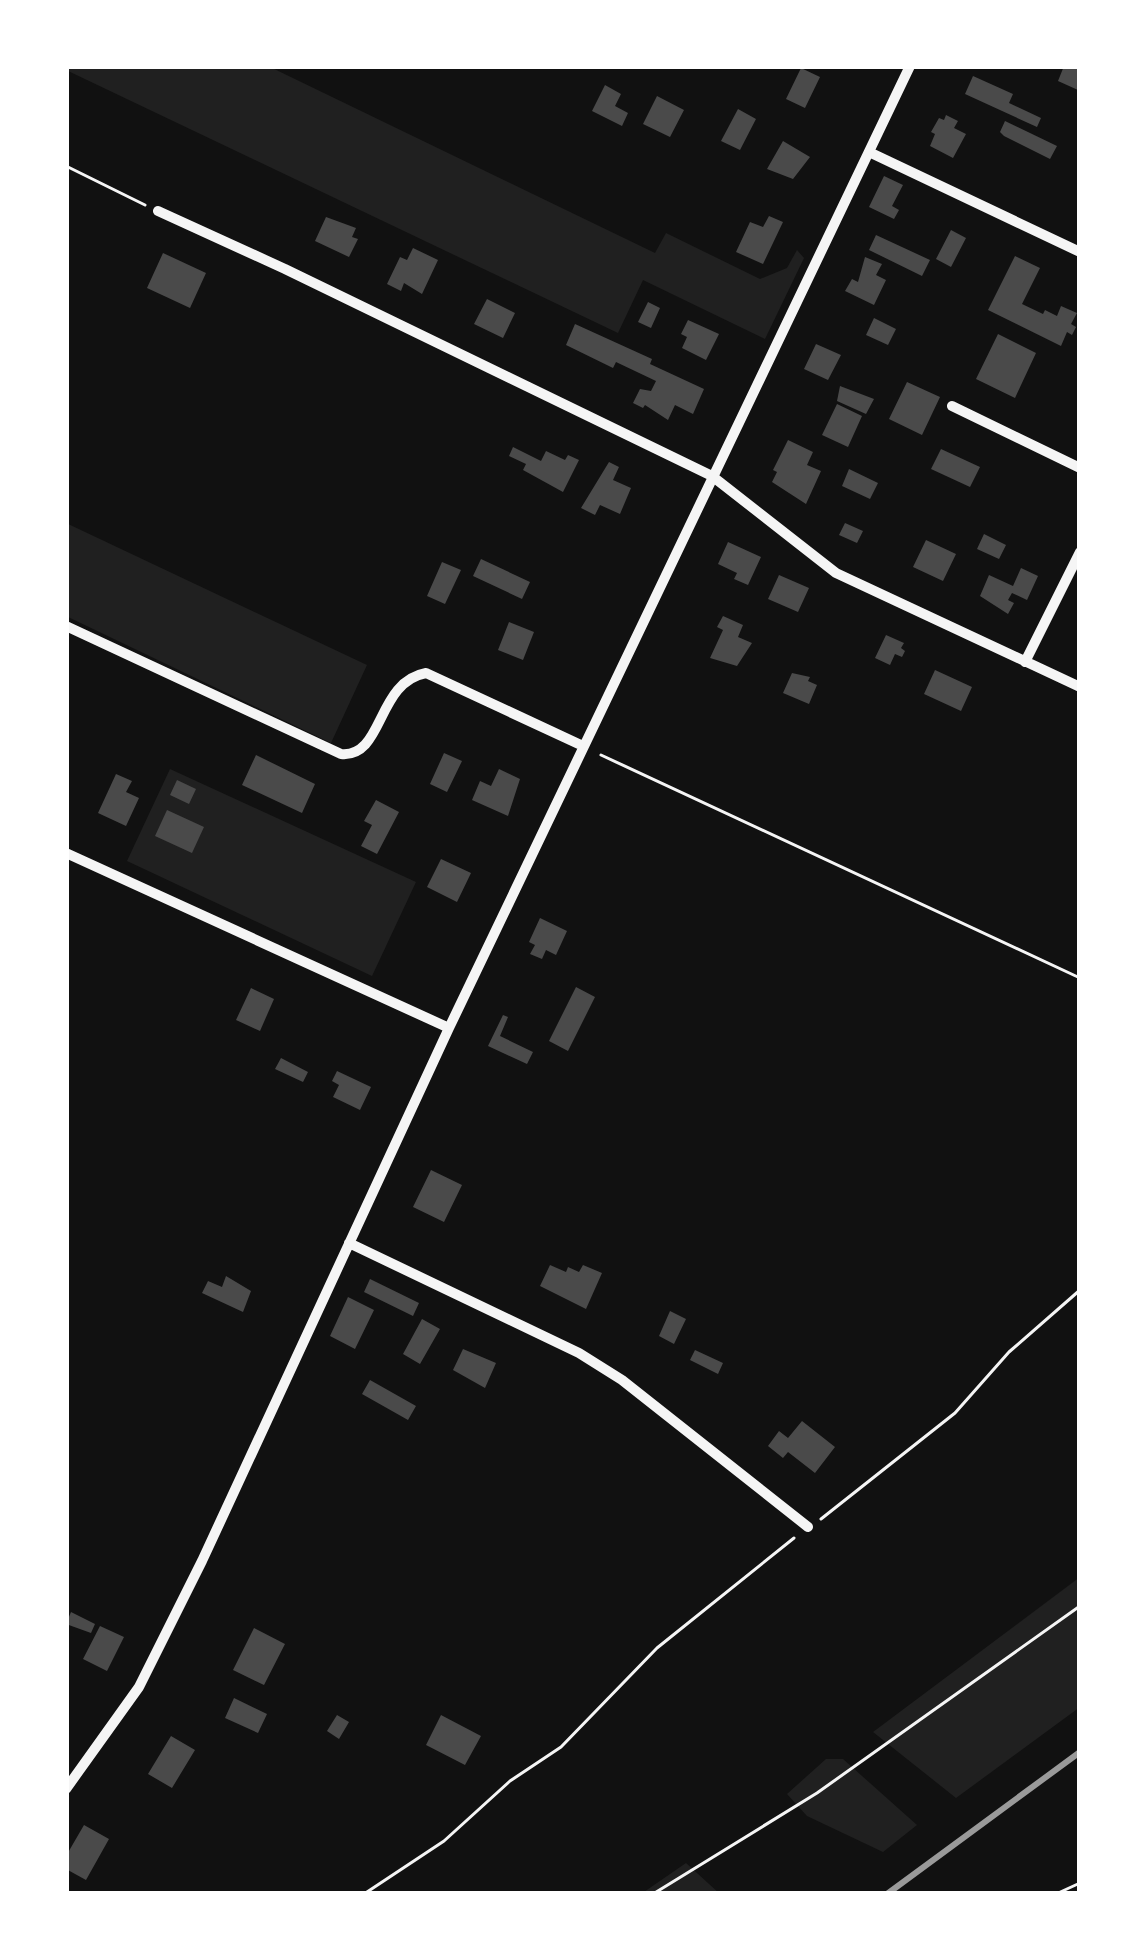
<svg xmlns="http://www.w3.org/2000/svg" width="1146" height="1960" font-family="Barlow,sans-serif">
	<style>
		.green { fill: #202020 }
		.building { fill: #4a4a4a }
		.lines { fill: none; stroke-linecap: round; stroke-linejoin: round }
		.path { stroke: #f5f5f5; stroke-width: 3 }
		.minor { stroke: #f5f5f5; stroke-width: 10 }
		.rail { stroke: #9a9a9a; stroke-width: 6 }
	</style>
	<rect width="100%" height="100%" fill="#111"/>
	<path class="green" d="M66 66H268L655 253 666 233 760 279 787 268 797 250 804 258 765 339 643 280 618 333 66 70Z
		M66 523 367 665 331 743 66 616Z
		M170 769 416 882 372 976 127 861Z
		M1080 1577V1707L956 1798 873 1732Z
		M826 1759H843L917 1825 883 1852 807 1816 787 1794Z
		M686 1863 720 1894H641Z"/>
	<path class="building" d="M1064 66H1080L1078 90 1058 81Z
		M801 68 820 77 805 108 786 99Z
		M973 76 1013 94 1009 103 1041 118 1037 127 965 94Z
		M605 85 621 94 615 106 628 113 622 126 592 111Z
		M657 96 684 110 670 137 643 124Z
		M738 109 756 119 740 150 721 141Z
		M946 115 958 121 954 128 966 134 953 158 930 146 935 134 931 132 939 118 944 120Z
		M1005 121 1057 146 1050 159 1004 136 1000 132Z
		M783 141 810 157 793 179 767 169Z
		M884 176 903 185 892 206 899 210 894 219 869 207Z
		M769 216 783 222 763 264 736 252 750 222 763 227Z
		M326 217 356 228 352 237 358 239 349 257 315 241Z
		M951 230 966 238 951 267 936 259Z
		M876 235 930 260 922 276 869 250Z
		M413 248 438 260 422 294 404 283 401 291 387 284 400 257 407 260Z
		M163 253 206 273 190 308 147 288Z
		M1015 256 1040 268 1022 304 1043 314 1045 310 1057 316 1061 306 1077 313 1071 324 1076 327 1072 335 1067 332 1061 346 988 310Z
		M865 257 882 264 876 275 886 280 874 305 845 291 852 279 858 282Z
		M487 299 515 313 503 338 474 324Z
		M648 302 660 308 651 328 638 322Z
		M874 318 896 329 888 345 866 335Z
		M688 320 719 334 706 360 682 348 687 337 681 334Z
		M575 324 652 359 650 364 704 389 693 414 675 405 668 420 645 405 643 408 633 403 640 389 651 391 656 381 616 362 613 368 566 345Z
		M998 334 1036 353 1015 398 976 379Z
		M816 344 841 355 828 380 804 369Z
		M907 382 940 397 922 435 889 419Z
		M840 386 874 399 866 414 837 401Z
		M837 404 862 416 848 447 822 435Z
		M788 440 813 452 807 465 821 471 806 504 772 482 777 472 773 470Z
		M513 447 541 461 546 451 565 460 568 455 579 460 563 492 523 470 526 464 509 456Z
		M941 449 980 467 970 487 931 469Z
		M609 462 619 467 613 480 631 488 620 514 600 505 595 515 581 508Z
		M849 469 878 483 870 499 842 486Z
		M845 523 863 531 857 543 839 535Z
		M984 534 1006 545 999 559 977 549Z
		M926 540 956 554 943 581 913 567Z
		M728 542 761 557 748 585 734 579 737 573 718 564Z
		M481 559 530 582 522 599 473 576Z
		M442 562 461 570 445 604 427 596Z
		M1021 568 1038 576 1027 600 1012 593 1008 600 1014 603 1008 614 980 596 989 575 1013 586Z
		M779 575 809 588 798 612 768 599Z
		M723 616 743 625 738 637 752 643 737 666 710 658 723 630 717 627Z
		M509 622 534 632 523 660 498 650Z
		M886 635 904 643 901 648 905 651 902 657 895 654 890 665 875 658Z
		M935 670 972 687 961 711 924 694Z
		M792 673 810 677 808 681 817 685 809 704 783 693Z
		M444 753 462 761 447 792 430 784Z
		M256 755 315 784 302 813 242 785Z
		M499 769 520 779 508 816 472 800 480 781 491 786Z
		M116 774 132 781 126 792 139 798 126 826 98 813Z
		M177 780 196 789 189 804 170 795Z
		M376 800 399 812 377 854 361 846 372 825 364 821Z
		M167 810 204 827 192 853 155 836Z
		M441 859 471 873 457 902 427 887Z
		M540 918 567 931 556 955 546 950 542 959 530 954 535 945 529 942Z
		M576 987 595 997 568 1051 549 1041Z
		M251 988 274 999 260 1031 236 1020Z
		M503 1015 508 1017 500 1036 533 1052 527 1064 488 1046Z
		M281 1058 308 1072 303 1082 275 1069Z
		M337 1071 371 1087 360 1110 333 1097 339 1085 332 1081Z
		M431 1170 462 1185 444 1222 413 1207Z
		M550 1265 566 1272 568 1267 579 1272 583 1265 602 1273 586 1309 540 1286Z
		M226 1276 251 1291 243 1312 202 1293 208 1281 222 1287Z
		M370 1279 419 1303 413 1316 364 1292Z
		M348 1297 374 1310 355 1349 330 1336Z
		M670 1311 686 1319 674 1344 659 1336Z
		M422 1319 440 1329 420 1364 403 1354Z
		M463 1349 496 1363 485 1388 453 1370Z
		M695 1350 723 1363 718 1374 690 1360Z
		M370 1380 416 1406 408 1420 362 1394Z
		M802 1421 835 1447 815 1473 788 1452 783 1458 768 1446 779 1431 788 1438Z
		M71 1612 95 1624 91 1633 66 1624Z
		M100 1626 124 1637 107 1671 83 1659Z
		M254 1628 285 1644 264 1685 233 1670Z
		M234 1698 267 1714 258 1733 225 1718Z
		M337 1715 349 1722 339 1739 327 1731Z
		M441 1715 481 1736 465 1765 426 1745Z
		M171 1736 195 1750 172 1788 148 1774Z
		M84 1825 109 1839 86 1880 66 1869V1856Z"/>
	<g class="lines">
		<path class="path" d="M66 166 145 205
			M601 755 1080 978
			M821 1519 955 1413 1009 1352 1080 1290
			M364 1894 444 1841 510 1781 561 1747 657 1648 794 1538
			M653 1894 817 1793 1080 1606
			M1056 1894 1080 1883"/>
		<path class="minor" d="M869 152 1080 252
			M158 211 285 269 712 476 836 573 1080 687
			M952 406 1080 468
			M66 626 341 754C384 758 376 682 426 673L583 746
			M1025 662 1080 552
			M66 853 449 1028
			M349 1243 579 1353 622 1380 808 1527
			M66 1789 139 1687 202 1561 449 1028 910 66"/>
		<path class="rail" d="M887 1894 1080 1752"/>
	</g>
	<rect width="1146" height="1960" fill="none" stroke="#ffffff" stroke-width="138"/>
</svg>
